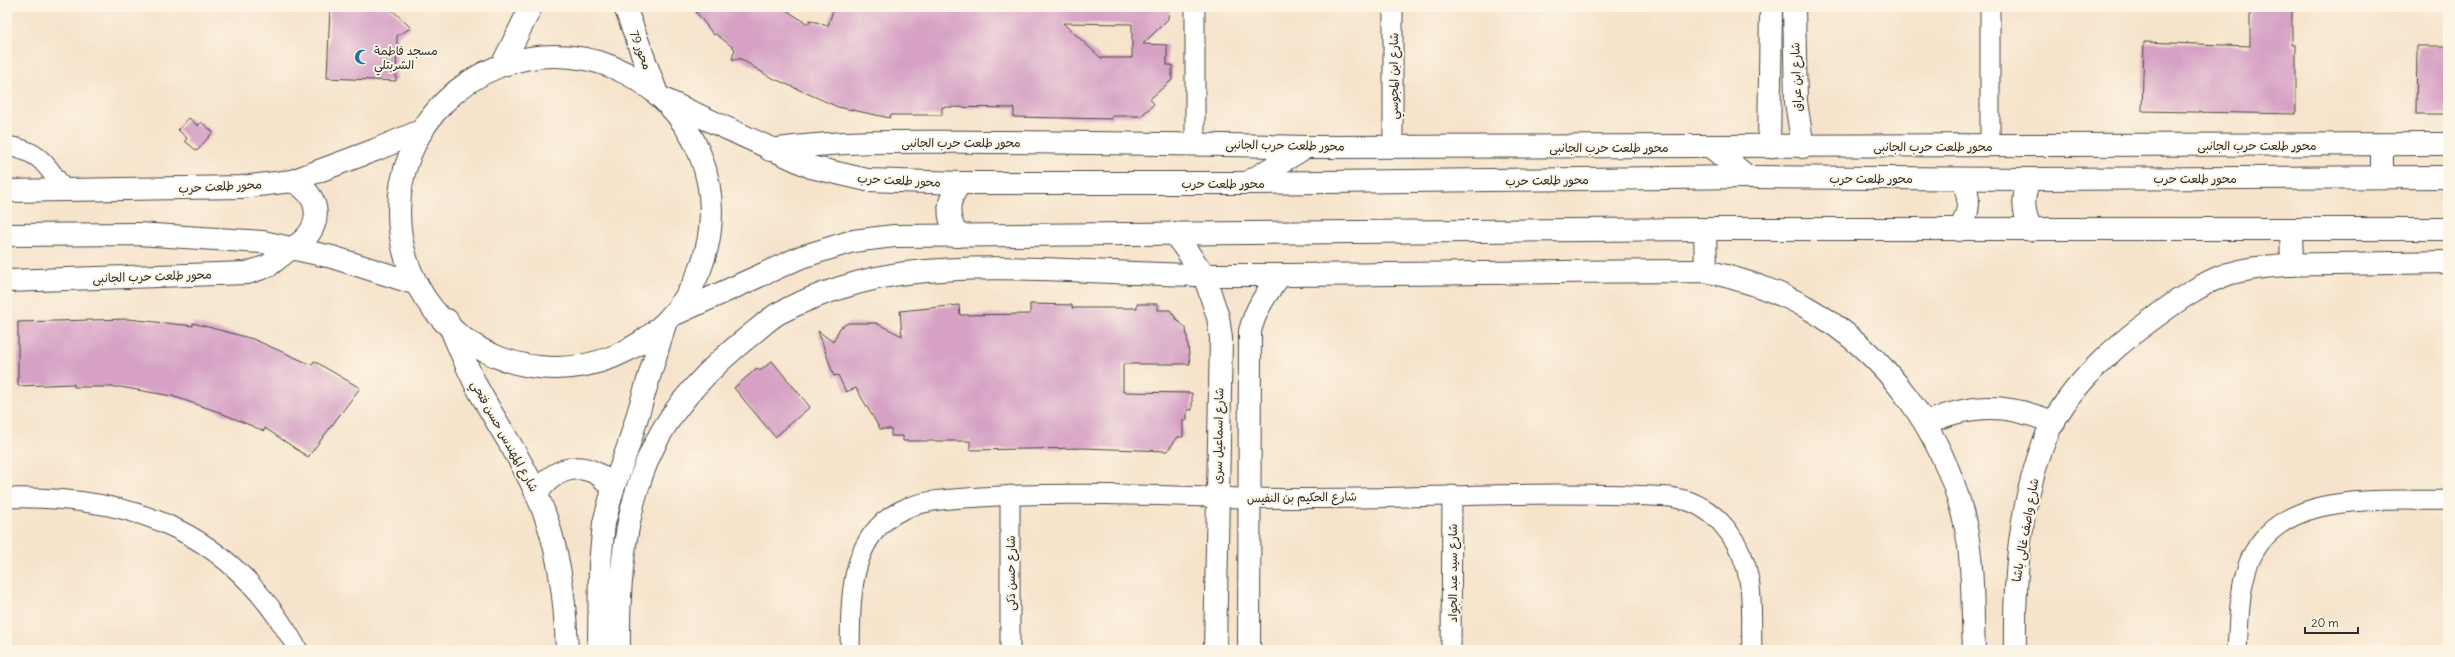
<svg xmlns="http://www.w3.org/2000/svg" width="2455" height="657" viewBox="0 0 2455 657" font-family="Delius,'Playpen Sans Arabic',sans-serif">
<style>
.building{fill:#d6a1c5;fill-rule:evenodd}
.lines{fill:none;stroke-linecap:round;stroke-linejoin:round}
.minor-casing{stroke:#494743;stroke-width:21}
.tertiary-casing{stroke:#494743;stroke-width:24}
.secondary-casing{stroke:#494743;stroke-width:24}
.primary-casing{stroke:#494743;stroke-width:24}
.minor{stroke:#fff;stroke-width:19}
.tertiary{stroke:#fff;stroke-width:22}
.secondary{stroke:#fff;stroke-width:22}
.primary{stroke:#fff;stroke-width:22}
.labels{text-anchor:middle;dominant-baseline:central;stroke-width:4;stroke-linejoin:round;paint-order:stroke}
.poi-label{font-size:12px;fill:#2b2b2b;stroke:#fcf5e5;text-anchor:start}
.street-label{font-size:12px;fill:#2b2b2b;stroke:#fcf5e5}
</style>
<rect width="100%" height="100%" fill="#fcf5e5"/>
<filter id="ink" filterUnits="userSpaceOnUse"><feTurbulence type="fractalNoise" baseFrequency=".025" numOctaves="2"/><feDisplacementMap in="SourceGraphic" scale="8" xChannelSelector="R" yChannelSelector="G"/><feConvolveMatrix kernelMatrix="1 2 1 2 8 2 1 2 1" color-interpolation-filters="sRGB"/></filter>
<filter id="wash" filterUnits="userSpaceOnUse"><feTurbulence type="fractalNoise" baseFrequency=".012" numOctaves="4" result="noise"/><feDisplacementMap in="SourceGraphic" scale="16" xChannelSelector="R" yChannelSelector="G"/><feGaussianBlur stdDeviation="0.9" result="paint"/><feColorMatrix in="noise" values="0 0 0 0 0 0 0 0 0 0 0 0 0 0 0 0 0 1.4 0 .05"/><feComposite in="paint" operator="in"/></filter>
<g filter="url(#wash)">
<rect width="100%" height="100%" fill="#f6e3cb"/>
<g id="blocks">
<!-- building -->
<g class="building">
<polygon points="330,7 389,7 411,28 397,36 396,81 327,78"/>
<path d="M 692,7 L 781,7 L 808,24 L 810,20 L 828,26 L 834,7 L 1169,7 L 1168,19 L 1143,44 L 1167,45 L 1167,65 L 1172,65 L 1172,80 L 1150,99 L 1154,104 L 1141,116 L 1112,116 L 1112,119 L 1014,117 L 1014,108 L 942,107 L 942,115 L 890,115 L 890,118 L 838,107 L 768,76 L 741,59 L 732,59 L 735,49 L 716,34 L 714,35 ZM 1063,23 L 1132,24 L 1132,58 L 1101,58 Z"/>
<polygon points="2250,7 2292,7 2292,45 2296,45 2296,114 2142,111 2144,42 2250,46"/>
<polygon points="2417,46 2448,46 2448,114 2416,114"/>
<polygon points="189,118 198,126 201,122 213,132 197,151 185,141 187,138 178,130"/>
<polygon points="1030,304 1072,305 1072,308 1137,308 1137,304 1158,304 1158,310 1170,310 1177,320 1186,328 1190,364 1123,364 1123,392 1192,393 1192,410 1187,410 1187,420 1183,420 1183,437 1178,437 1167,451 1083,448 970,450 970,441 903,441 903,436 891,436 891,429 880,429 856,388 846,392 838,375 834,376 818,331 833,342 840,328 848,323 876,323 902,336 900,311 959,305 960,315 1030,314"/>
<polygon points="128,319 193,326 193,323 253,339 312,365 314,361 360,388 308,457 265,428 264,431 216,411 172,396 120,387 74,387 74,384 18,386 18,322"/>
<polygon points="772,361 810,407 775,437 734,388 757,368 760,371"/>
</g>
</g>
</g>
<g filter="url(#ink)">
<use href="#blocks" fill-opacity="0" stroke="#494743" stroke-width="1"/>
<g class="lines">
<!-- minor casing -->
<g class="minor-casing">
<g id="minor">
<polyline points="1990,7 1990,146"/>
<polyline points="1195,143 1195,7"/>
<path d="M 7,146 C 40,151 46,164 64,190"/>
<polyline points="1393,146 1393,7"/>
<path d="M 7,498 C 137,495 233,533 298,650"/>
<path d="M 850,650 C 851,599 848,536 902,510 C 925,499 954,499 980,497 C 1069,491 1160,496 1250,498 C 1390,502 1531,488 1671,497 C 1677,499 1685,499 1691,502 C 1722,514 1744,548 1749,580 C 1753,602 1751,627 1752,650"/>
<polyline points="1010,650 1010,495"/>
<polyline points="1451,650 1452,495"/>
<path d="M 2237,650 C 2239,622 2239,586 2250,560 C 2281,488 2385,502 2448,500"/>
</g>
</g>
<!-- tertiary casing -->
<g class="tertiary-casing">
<g id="tertiary">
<polyline points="1794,7 1796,102 1803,147"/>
<polyline points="1769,147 1771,7"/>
<path d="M 770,150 C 849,139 927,142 1006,142 C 1106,143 1206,144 1306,147 L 2448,144"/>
<polyline points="1174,233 1204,275 1218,317 1221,338 1215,650"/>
<polyline points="7,281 247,273 268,266 290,249"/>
<path d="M 1926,423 C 1972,403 2007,403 2054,423"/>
<path d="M 619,650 C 618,581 624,504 656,442 C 678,399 715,363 753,333 C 761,327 770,318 779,313 C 815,294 865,278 906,273 C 1005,261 1106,275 1206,275 C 1372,276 1539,271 1706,271 C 1741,279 1776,290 1808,308 C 1888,354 1945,434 1965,524 C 1974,564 1972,609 1974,650"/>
<path d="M 1249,650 L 1250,331 C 1256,308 1266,293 1281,275"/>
<path d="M 2015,650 C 2014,579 2019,503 2046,437 C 2065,391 2112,348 2151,320 C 2174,303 2201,283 2228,274 C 2264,264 2301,264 2338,264 C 2374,263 2411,263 2448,262"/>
</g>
</g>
<!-- secondary casing -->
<g class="secondary-casing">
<g id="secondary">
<polyline points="625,7 657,94"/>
<polyline points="502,65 531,7"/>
<path d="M 447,320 C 457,342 466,366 477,387 C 496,423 520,456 536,493 C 559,542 565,597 567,650"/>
<path d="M 537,493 C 551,472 575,460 599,475 C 604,478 609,485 613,489"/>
<polyline points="599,650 600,563 604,523 613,489 628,447 665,324"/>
</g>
</g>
<!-- primary casing -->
<g class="primary-casing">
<g id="primary">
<circle cx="555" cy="212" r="156"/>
<polyline points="663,99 811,167 867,180 961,183 1246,183 1748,177 2029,179 2448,177"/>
<polyline points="1711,147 1748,177"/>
<polyline points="2382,177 2382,145"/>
<path d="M 2029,179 C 2022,199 2023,211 2031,230"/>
<polyline points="1247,183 1306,147"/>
<polyline points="7,191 241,187 292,181 375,150 423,130"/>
<polyline points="1705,229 1706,271"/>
<path d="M 1959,230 C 1970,213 1971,197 1962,179"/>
<polyline points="2291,230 2292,265"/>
<polyline points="7,235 138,234 263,242 332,257 417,284"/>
<path d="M 958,236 C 946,217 946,200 961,183"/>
<path d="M 290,249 C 323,233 325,197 292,181"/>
<polyline points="673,315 801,257 853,241 894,236 1705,229 2448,229"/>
</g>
</g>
<!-- minor -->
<use href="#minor" class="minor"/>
<!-- tertiary -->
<use href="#tertiary" class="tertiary"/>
<!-- secondary -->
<use href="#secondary" class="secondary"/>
<!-- primary -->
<use href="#primary" class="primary"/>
</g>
</g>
<!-- icons -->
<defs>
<g id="mosque-bare" transform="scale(1.2)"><path d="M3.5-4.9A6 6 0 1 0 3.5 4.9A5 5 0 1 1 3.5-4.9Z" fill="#1f6fb2" stroke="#fcf5e5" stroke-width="2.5" paint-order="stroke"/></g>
</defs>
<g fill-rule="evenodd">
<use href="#mosque-bare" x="362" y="57"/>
</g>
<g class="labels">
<!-- poi labels -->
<g class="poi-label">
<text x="374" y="50">مسجد فاطمة<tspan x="374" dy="14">الشربتلي</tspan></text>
</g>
<!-- street labels -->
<g class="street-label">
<text transform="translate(641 50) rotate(69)">محور 79</text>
<text transform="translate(1393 76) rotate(-90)">شارع ابن المجوسي</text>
<text transform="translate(1796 77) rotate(-92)">شارع ابن عراق</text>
<text x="961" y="142">محور طلعت حرب الجانبى</text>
<text transform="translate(1285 145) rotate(1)">محور طلعت حرب الجانبى</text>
<text x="2257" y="145">محور طلعت حرب الجانبى</text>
<text x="1933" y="146">محور طلعت حرب الجانبى</text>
<text x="1609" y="147">محور طلعت حرب الجانبى</text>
<text x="1871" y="178">محور طلعت حرب</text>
<text x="2195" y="178">محور طلعت حرب</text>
<text transform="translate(899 180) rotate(3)">محور طلعت حرب</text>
<text transform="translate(1547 180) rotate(-1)">محور طلعت حرب</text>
<text x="1223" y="183">محور طلعت حرب</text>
<text transform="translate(220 186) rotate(-3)">محور طلعت حرب</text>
<text transform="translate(152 276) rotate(-2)">محور طلعت حرب الجانبى</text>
<text transform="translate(505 436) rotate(61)">شارع المهندس حسن فتحي</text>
<text transform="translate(1218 436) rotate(-89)">شارع اسماعيل سرى</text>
<text transform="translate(1302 497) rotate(-1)">شارع الحكيم بن النفيس</text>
<text transform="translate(2025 530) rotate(-80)">شارع واصف غالى باشا</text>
<text transform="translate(1010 573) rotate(-90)">شارع حسن ذكى</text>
<text transform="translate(1452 573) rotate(-90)">شارع سيد عبد الجواد</text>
</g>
</g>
<!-- margin -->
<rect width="2455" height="657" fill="none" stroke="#fcf5e5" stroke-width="24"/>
<!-- scale -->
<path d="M2305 627v6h53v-6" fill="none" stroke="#2b2b2b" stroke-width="2"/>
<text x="2311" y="627" font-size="12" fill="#2b2b2b" stroke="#fcf5e5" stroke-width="3" paint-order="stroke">20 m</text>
</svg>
